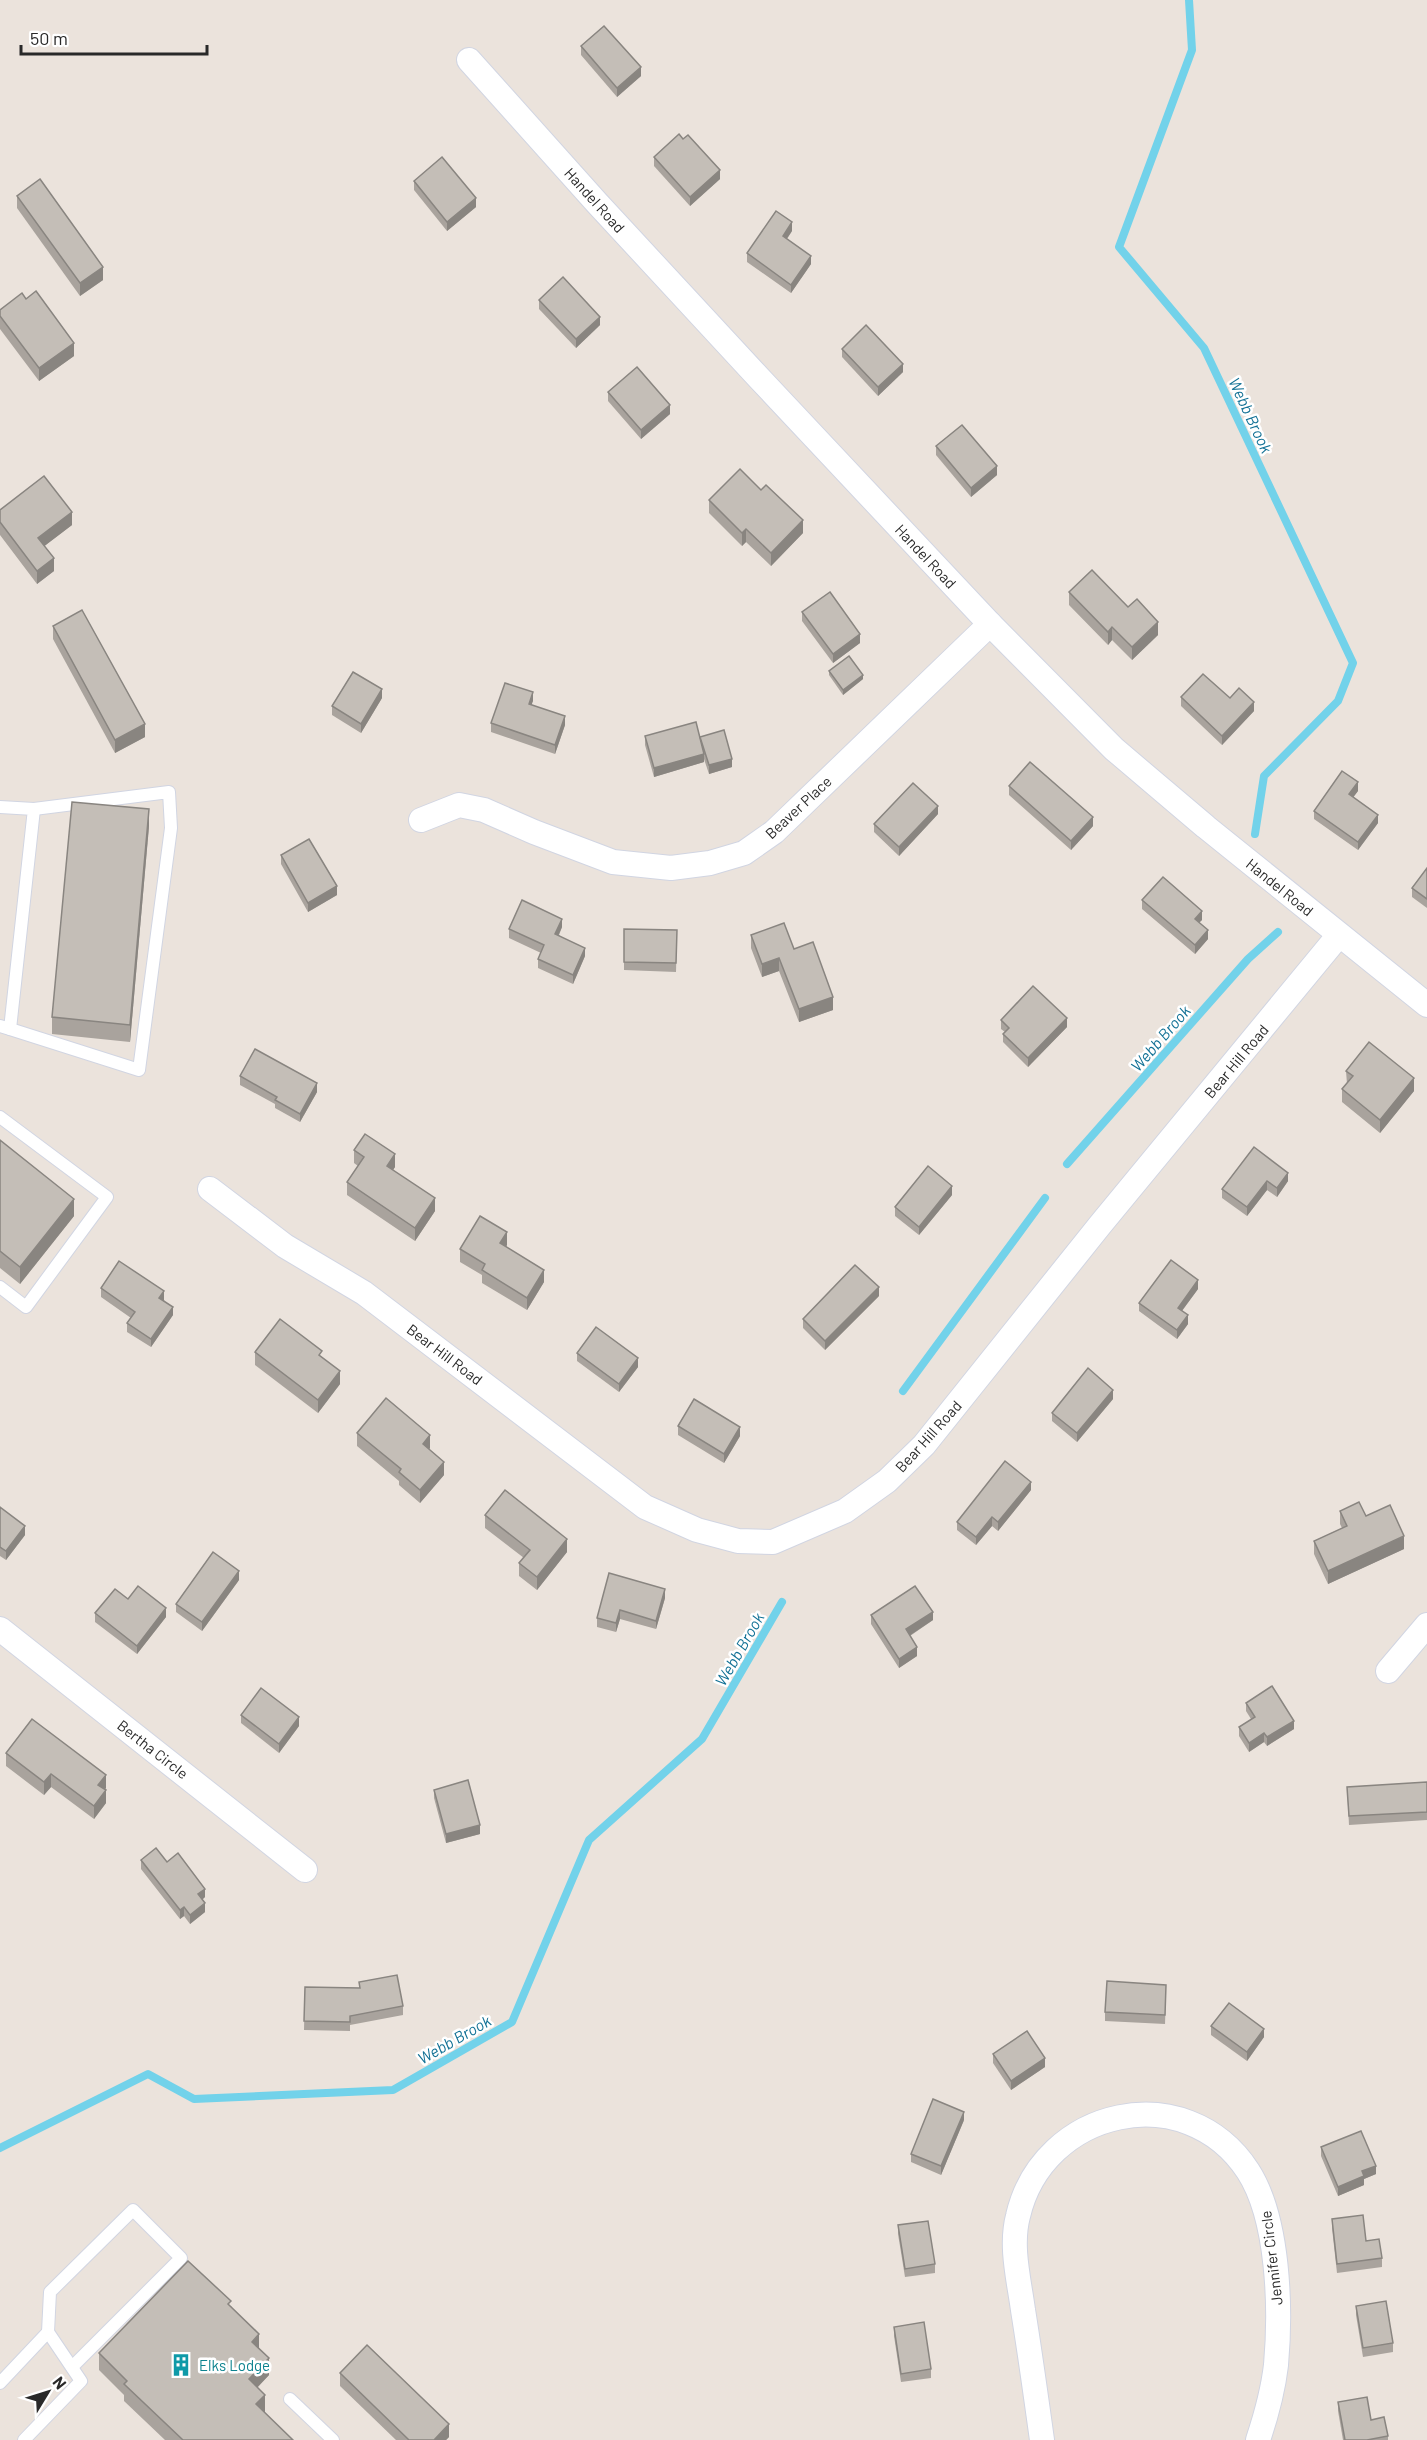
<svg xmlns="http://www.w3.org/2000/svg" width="1427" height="2440" viewBox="0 0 1427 2440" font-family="Barlow,sans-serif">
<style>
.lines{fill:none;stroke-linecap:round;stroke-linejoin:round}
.stream{stroke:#72d2ea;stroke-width:8}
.lane-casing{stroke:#d1d5e2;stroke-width:14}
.street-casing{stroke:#d1d5e2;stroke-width:26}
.lane{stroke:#fff;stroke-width:12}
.street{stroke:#fff;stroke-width:24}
.wall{fill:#a9a39d}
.shaded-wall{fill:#898580}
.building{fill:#c4beb7;stroke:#898580;stroke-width:1.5}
.labels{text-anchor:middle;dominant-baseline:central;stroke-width:5;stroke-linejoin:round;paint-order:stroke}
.street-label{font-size:15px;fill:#292929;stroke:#fff}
.culture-label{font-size:15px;fill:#0d838f;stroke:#fff;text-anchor:start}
.water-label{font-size:16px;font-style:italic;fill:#127195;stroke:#fff}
</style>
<rect width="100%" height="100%" fill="#ebe3dc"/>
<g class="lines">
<!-- stream -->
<g class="stream">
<polyline points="1189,0 1192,50 1119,247 1204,348 1353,663 1338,701 1264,776 1255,834"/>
<polyline points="1067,1164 1248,959 1278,932"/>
<polyline points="903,1391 1045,1198"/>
<polyline points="0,2148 148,2074 194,2099 393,2090 512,2022 589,1840 702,1739 782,1602"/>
</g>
<!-- lane casing -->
<g class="lane-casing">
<g id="lane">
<polyline points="0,807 34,809 10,1029 0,1026"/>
<polyline points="10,1029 139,1070 171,828 169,792 34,809"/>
<polyline points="0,1117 107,1197 26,1307 0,1287"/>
<polyline points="48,2332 50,2292 133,2210 181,2258 72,2367"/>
<polyline points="0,2383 48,2332 81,2381 24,2440"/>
<polyline points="290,2399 333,2440"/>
</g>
</g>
<!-- street casing -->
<g class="street-casing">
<g id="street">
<polyline points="469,60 597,203 759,378 990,624 1114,749 1206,827 1427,1005"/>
<polyline points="421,820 459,805 484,810 534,832 613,862 671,868 710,863 744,853 774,832 990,624"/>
<polyline points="210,1189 285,1246 364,1293 645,1507 697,1530 738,1541 773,1542 845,1511 887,1481 924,1445 1100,1225 1339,935"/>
<polyline points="0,1629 305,1870"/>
<polyline points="1388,1671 1427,1625"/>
<path d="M 1042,2440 C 1036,2397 1030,2353 1023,2310 C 1019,2280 1010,2246 1018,2216 C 1043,2108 1186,2076 1248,2171 C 1279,2219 1281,2309 1276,2365 C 1273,2391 1266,2416 1258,2440"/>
</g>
</g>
<!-- lane -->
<use href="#lane" class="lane"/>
<!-- street -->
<use href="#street" class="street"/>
</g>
<!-- wall -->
<g class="wall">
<polygon points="581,46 641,76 617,97 581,55"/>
<polygon points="654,157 720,179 690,206 654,166"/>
<polygon points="414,181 476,207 447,231 414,190"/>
<polygon points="17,196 103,280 80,296 17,208"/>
<polygon points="792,231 787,239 811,264 791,293 747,262 747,253"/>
<polygon points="26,299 74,356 39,381 0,329 0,310"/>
<polygon points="539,300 600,325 576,348 539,309"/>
<polygon points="842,349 903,372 878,396 842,357"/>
<polygon points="608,392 670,414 641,439 608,401"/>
<polygon points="936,446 997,475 971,497 936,455"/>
<polygon points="709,500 803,533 771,566 746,542 742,546 709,513"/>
<polygon points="0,510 72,525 44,546 54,571 37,584 0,535"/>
<polygon points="1069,592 1128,607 1158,635 1132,660 1112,640 1108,645 1069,605"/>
<polygon points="802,612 860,643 833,663 802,621"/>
<polygon points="53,626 145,737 115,753 53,639"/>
<polygon points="829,671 863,679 843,695 829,675"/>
<polygon points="1181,697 1230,698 1254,711 1222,745 1181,706"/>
<polygon points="382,698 361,733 332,715 332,706"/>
<polygon points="533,701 531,704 565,725 555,754 491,732 491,723"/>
<polygon points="645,736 700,739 732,767 709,774 704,759 704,762 654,777 645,745"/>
<polygon points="1009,786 1093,826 1071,850 1009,795"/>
<polygon points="1358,791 1353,797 1378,823 1358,850 1314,819 1314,811"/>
<polygon points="938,814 899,856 874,832 874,824"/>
<polygon points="149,826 130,1042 52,1034 52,1017"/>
<polygon points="281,855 337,895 308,912 281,864"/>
<polygon points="1427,868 1427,908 1412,897 1412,888"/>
<polygon points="1142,900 1202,920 1199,922 1208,939 1195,954 1142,909"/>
<polygon points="562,927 559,935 585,956 573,984 538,968 538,959 541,953 509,938 509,929"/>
<polygon points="624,929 677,930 676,972 624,970"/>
<polygon points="751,935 794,949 833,1010 799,1022 779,971 762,977 751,948"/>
<polygon points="1001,1020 1067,1027 1028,1067 1003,1042 1003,1034 1005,1032 1001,1029"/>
<polygon points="1346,1071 1414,1091 1380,1133 1342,1102 1342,1089 1347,1084"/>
<polygon points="240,1076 317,1092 300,1122 275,1108 275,1104 240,1085"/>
<polygon points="0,1140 74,1216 20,1284 0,1268"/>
<polygon points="1254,1147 1288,1181 1277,1197 1267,1190 1247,1216 1222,1198 1222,1189"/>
<polygon points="354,1150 395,1167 393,1170 435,1211 415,1241 347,1195 347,1182 358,1166 354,1163"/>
<polygon points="952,1195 919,1235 895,1216 895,1207"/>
<polygon points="507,1245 506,1246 544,1282 527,1310 482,1283 482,1275 460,1262 460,1249"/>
<polygon points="101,1288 164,1300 173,1315 151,1347 127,1332 127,1323 131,1318 101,1297"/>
<polygon points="1198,1289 1182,1311 1188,1324 1177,1339 1139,1311 1139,1303"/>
<polygon points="879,1296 825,1350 803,1328 803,1319"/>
<polygon points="255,1352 322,1357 340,1384 318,1413 255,1365"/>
<polygon points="577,1353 638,1367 619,1392 577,1361"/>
<polygon points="1113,1399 1077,1442 1052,1421 1052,1413"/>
<polygon points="678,1426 740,1436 724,1463 678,1435"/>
<polygon points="357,1433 430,1448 429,1449 444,1475 420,1503 399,1485 399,1481 357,1446"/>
<polygon points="1031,1490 998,1531 992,1526 976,1545 957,1530 957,1522"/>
<polygon points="0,1507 25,1535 6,1560 0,1556"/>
<polygon points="1340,1511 1366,1516 1404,1549 1328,1584 1314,1554 1314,1541 1342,1528 1340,1524"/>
<polygon points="485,1515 567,1552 537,1590 519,1576 519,1563 524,1558 485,1528"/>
<polygon points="609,1573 665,1598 656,1629 620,1619 616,1632 597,1627 597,1618"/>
<polygon points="239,1580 202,1631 176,1612 176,1604"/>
<polygon points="128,1599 166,1617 137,1654 95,1622 95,1613"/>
<polygon points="871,1615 933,1620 910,1636 917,1656 899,1668 871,1624"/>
<polygon points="1246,1703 1294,1729 1267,1746 1264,1742 1249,1752 1239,1736 1239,1727 1251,1719 1246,1711"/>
<polygon points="241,1715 299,1726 279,1753 241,1723"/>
<polygon points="6,1753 106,1788 104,1790 106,1803 94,1819 51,1787 44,1795 6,1766"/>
<polygon points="1427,1782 1427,1820 1349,1825 1347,1787"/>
<polygon points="434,1790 480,1834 446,1843 434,1798"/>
<polygon points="141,1860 167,1862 205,1897 202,1900 205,1912 190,1924 184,1916 180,1919 141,1869"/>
<polygon points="359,1982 403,2006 403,2015 350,2025 350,2031 304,2030 305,1987 359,1988"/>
<polygon points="1166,1994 1165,2024 1105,2021 1105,2012"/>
<polygon points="1211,2026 1264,2037 1247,2061 1211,2035"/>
<polygon points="993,2054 1045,2067 1011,2090 993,2063"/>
<polygon points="964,2120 941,2175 911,2162 911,2154"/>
<polygon points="1321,2147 1376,2174 1364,2179 1364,2185 1338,2196 1321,2156"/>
<polygon points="1332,2219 1366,2241 1382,2258 1382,2267 1337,2273 1332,2228"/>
<polygon points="898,2225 935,2264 935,2273 905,2277 898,2234"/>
<polygon points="231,2306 259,2349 269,2375 257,2388 264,2413 293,2440 165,2440 124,2401 124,2395 99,2370 99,2353"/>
<polygon points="1356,2306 1393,2343 1393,2352 1363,2357 1356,2315"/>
<polygon points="894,2327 931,2369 931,2378 901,2382 894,2336"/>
<polygon points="340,2373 449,2437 446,2440 396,2440 340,2386"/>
<polygon points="1338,2402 1371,2420 1388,2436 1388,2440 1343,2440 1338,2411"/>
</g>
<!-- shaded-wall -->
<g class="shaded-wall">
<polygon points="641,67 641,76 617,97 617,88"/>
<polygon points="720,170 720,179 690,206 690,197"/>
<polygon points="476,198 476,207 447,231 447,222"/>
<polygon points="792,222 792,231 783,244 783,236"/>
<polygon points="811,256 811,264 791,293 791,285"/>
<polygon points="103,267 103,280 80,296 80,283"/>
<polygon points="600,317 600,325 576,348 576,339"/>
<polygon points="74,343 74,356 39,381 39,368"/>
<polygon points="903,364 903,372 878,396 878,387"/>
<polygon points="670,405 670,414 641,439 641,430"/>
<polygon points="997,466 997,475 971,497 971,488"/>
<polygon points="72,512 72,525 38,551 38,538"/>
<polygon points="803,520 803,533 771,566 771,553"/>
<polygon points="746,529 746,542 742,546 742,533"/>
<polygon points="54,558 54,571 37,584 37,571"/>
<polygon points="1158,622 1158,635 1132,660 1132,647"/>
<polygon points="1112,627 1112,640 1108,645 1108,632"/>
<polygon points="860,634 860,643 833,663 833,654"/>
<polygon points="863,675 863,679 843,695 843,690"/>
<polygon points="382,689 382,698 361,733 361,724"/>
<polygon points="533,692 533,701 529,712 529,704"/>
<polygon points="1254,702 1254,711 1222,745 1222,736"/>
<polygon points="565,716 565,725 555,754 555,745"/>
<polygon points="145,724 145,737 115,753 115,740"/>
<polygon points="704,754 704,762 654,777 654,768"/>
<polygon points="732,759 732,767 709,774 709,765"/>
<polygon points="1358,782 1358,791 1349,803 1349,794"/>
<polygon points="938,806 938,814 899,856 899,847"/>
<polygon points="149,809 149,826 130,1042 130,1025"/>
<polygon points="1378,815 1378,823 1358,850 1358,842"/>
<polygon points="1093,817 1093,826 1071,850 1071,841"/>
<polygon points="337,886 337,895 308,912 308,903"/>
<polygon points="1202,911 1202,920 1195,927 1195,919"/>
<polygon points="562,919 562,927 555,943 555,934"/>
<polygon points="1208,930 1208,939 1195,954 1195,945"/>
<polygon points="585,948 585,956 573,984 573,975"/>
<polygon points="779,958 779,971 762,977 762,964"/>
<polygon points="833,997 833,1010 799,1022 799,1009"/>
<polygon points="1067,1018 1067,1027 1028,1067 1028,1058"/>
<polygon points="1414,1078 1414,1091 1380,1133 1380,1120"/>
<polygon points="317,1083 317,1092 300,1122 300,1114"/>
<polygon points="395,1154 395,1167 387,1179 387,1166"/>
<polygon points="1288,1173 1288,1181 1277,1197 1277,1188"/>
<polygon points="1267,1181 1267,1190 1247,1216 1247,1207"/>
<polygon points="952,1186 952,1195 919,1235 919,1227"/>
<polygon points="435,1198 435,1211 415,1241 415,1228"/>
<polygon points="74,1199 74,1216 20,1284 20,1267"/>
<polygon points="507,1232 507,1245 500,1256 500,1243"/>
<polygon points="544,1270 544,1282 527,1310 527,1298"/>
<polygon points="1198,1280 1198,1289 1178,1316 1178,1308"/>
<polygon points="879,1287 879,1296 825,1350 825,1341"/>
<polygon points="164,1291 164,1300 159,1306 159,1298"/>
<polygon points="173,1307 173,1315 151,1347 151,1339"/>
<polygon points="1188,1315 1188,1324 1177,1339 1177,1330"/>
<polygon points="638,1358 638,1367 619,1392 619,1384"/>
<polygon points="340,1371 340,1384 318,1413 318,1400"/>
<polygon points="1113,1390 1113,1399 1077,1442 1077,1433"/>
<polygon points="740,1427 740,1436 724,1463 724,1454"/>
<polygon points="430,1435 430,1448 423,1457 423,1444"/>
<polygon points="444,1462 444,1475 420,1503 420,1490"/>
<polygon points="1031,1482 1031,1490 998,1531 998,1522"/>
<polygon points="992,1517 992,1526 976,1545 976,1537"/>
<polygon points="25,1526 25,1535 6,1560 6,1551"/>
<polygon points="1404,1536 1404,1549 1328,1584 1328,1571"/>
<polygon points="567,1539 567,1552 537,1590 537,1577"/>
<polygon points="239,1571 239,1580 202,1631 202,1622"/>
<polygon points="665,1589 665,1598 656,1629 656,1621"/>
<polygon points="166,1608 166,1617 137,1654 137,1646"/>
<polygon points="620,1610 620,1619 616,1632 616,1623"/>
<polygon points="933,1612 933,1620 906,1638 906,1629"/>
<polygon points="917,1647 917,1656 899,1668 899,1659"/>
<polygon points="299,1717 299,1726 279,1753 279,1744"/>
<polygon points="1294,1721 1294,1729 1267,1746 1267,1737"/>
<polygon points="1264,1733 1264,1742 1249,1752 1249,1743"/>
<polygon points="51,1774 51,1787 44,1795 44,1782"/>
<polygon points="106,1775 106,1788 98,1798 98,1785"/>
<polygon points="106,1790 106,1803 94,1819 94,1806"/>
<polygon points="480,1825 480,1834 446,1843 446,1834"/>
<polygon points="205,1889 205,1897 198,1903 198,1894"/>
<polygon points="205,1903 205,1912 190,1924 190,1915"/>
<polygon points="184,1907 184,1916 180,1919 180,1910"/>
<polygon points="1264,2029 1264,2037 1247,2061 1247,2052"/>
<polygon points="1045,2058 1045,2067 1011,2090 1011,2081"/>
<polygon points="964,2112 964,2120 941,2175 941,2166"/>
<polygon points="1376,2166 1376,2174 1364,2179 1364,2185 1338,2196 1338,2187 1362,2171"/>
<polygon points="259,2334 259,2351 252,2342"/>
<polygon points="269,2358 269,2375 249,2396 249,2379"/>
<polygon points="265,2395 265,2412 256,2421 256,2404"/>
<polygon points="449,2424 449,2437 446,2440 434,2440"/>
</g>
<!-- building -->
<g class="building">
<polygon points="604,26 641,67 617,88 581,46"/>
<polygon points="679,134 683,139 688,135 720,170 690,197 654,157"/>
<polygon points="442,157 476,198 447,222 414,181"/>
<polygon points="40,179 103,267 80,283 17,196"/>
<polygon points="776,211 792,222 783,236 811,256 791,285 747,253"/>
<polygon points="563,277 600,317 576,339 539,300"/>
<polygon points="36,291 74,343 39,368 0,316 0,310 22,293 26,299"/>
<polygon points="866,325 903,364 878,387 842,349"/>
<polygon points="637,367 670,405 641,430 608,392"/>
<polygon points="962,425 997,466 971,488 936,446"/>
<polygon points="740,469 761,490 766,485 803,520 771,553 746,529 742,533 709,500"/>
<polygon points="44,476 72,512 38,538 54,558 37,571 0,522 0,510"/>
<polygon points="1092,570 1128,607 1137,599 1158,622 1132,647 1112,627 1108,632 1069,592"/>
<polygon points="830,592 860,634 833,654 802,612"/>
<polygon points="82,610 145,724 115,740 53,626"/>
<polygon points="849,656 863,675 843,690 829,671"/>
<polygon points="353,672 382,689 361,724 332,706"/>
<polygon points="1203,674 1230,698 1239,688 1254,702 1222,736 1181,697"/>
<polygon points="505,683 533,692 529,704 565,716 555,745 491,723"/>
<polygon points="696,722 704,754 654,768 645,736"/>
<polygon points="724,730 732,759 709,765 700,737"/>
<polygon points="1030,762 1093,817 1071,841 1009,786"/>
<polygon points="1342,771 1358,782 1349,794 1378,815 1358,842 1314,811"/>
<polygon points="913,783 938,806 899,847 874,824"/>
<polygon points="72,802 149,809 130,1025 52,1017"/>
<polygon points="309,839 337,886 308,903 281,855"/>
<polygon points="1427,868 1427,899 1412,888"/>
<polygon points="1163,877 1202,911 1195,919 1208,930 1195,945 1142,900"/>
<polygon points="522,900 562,919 555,934 585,948 573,975 538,959 544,945 509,929"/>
<polygon points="784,923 794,949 813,942 833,997 799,1009 779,958 762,964 751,935"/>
<polygon points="624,929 677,930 676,963 624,962"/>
<polygon points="1033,986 1067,1018 1028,1058 1003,1034 1009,1028 1001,1020"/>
<polygon points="1369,1042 1414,1078 1380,1120 1342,1089 1353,1076 1346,1071"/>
<polygon points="255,1049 317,1083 300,1114 275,1100 277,1097 240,1076"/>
<polygon points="365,1134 395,1154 387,1166 435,1198 415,1228 347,1182 364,1157 354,1150"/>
<polygon points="0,1140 74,1199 20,1267 0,1251"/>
<polygon points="1254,1147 1288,1173 1277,1188 1267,1181 1247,1207 1222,1189"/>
<polygon points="928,1166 952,1186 919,1227 895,1207"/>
<polygon points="480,1216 507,1232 500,1243 544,1270 527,1298 482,1270 485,1264 460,1249"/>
<polygon points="1171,1260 1198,1280 1178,1308 1188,1315 1177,1330 1139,1303"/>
<polygon points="119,1261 164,1291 159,1298 173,1307 151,1339 127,1323 135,1312 101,1288"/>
<polygon points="855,1265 879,1287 825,1341 803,1319"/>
<polygon points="280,1319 322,1351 319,1355 340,1371 318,1400 255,1352"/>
<polygon points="596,1327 638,1358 619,1384 577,1353"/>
<polygon points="1088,1368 1113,1390 1077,1433 1052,1413"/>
<polygon points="386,1398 430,1435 423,1444 444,1462 420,1490 399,1472 401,1469 357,1433"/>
<polygon points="694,1399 740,1427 724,1454 678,1426"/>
<polygon points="1005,1461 1031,1482 998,1522 992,1517 976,1537 957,1522"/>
<polygon points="505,1490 567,1539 537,1577 519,1563 530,1550 485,1515"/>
<polygon points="1359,1502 1366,1516 1390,1505 1404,1536 1328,1571 1314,1541 1347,1526 1340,1511"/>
<polygon points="0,1507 25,1526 6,1551 0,1547"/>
<polygon points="213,1552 239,1571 202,1622 176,1604"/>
<polygon points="609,1573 665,1589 656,1621 620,1610 616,1623 597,1618"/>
<polygon points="138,1586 166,1608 137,1646 95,1613 115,1589 128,1599"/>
<polygon points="915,1586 933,1612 906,1629 917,1647 899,1659 871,1615"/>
<polygon points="1272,1686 1294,1721 1267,1737 1264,1733 1249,1743 1239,1727 1255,1717 1246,1703"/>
<polygon points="261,1688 299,1717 279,1744 241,1715"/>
<polygon points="32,1719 106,1775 98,1785 106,1790 94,1806 51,1774 44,1782 6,1753"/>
<polygon points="468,1780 480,1825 446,1834 434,1790"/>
<polygon points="1427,1782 1427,1812 1349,1816 1347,1787"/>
<polygon points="156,1848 167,1862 178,1853 205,1889 198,1894 205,1903 190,1915 184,1907 180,1910 141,1860"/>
<polygon points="397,1975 403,2006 350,2016 350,2022 304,2021 305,1987 360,1988 359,1982"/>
<polygon points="1107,1981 1166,1985 1165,2015 1105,2012"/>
<polygon points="1229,2003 1264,2029 1247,2052 1211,2026"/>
<polygon points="1027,2031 1045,2058 1011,2081 993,2054"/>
<polygon points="933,2099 964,2112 941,2166 911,2154"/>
<polygon points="1361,2131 1376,2166 1362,2171 1364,2176 1338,2187 1321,2147"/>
<polygon points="1363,2215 1366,2241 1379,2239 1382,2258 1337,2264 1332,2219"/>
<polygon points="928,2221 935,2264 905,2269 898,2225"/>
<polygon points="188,2261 231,2301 228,2304 259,2334 252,2342 269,2358 249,2379 265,2395 256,2404 293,2440 183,2440 124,2384 127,2381 99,2353"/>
<polygon points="1386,2301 1393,2343 1363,2348 1356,2306"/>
<polygon points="924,2322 931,2369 901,2374 894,2327"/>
<polygon points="367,2345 449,2424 434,2440 409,2440 340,2373"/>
<polygon points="1367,2397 1371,2420 1384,2417 1388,2436 1367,2440 1345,2440 1338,2402"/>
</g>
<!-- icons -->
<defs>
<g id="building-bare" transform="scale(1.8)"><path d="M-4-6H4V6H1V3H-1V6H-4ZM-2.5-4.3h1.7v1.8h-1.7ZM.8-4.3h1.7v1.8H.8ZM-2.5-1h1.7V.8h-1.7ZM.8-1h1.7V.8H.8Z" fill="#0f9aa8" stroke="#fff" stroke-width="2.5" paint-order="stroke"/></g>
</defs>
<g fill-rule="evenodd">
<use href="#building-bare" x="181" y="2365"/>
</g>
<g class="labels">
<!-- street labels -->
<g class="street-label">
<text transform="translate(595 200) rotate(48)">Handel Road</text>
<text transform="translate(926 556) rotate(47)">Handel Road</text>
<text transform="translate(798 807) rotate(-43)">Beaver Place</text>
<text transform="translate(1280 887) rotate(39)">Handel Road</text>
<text transform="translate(1236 1061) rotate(-50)">Bear Hill Road</text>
<text transform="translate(445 1354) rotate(37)">Bear Hill Road</text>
<text transform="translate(928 1436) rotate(-48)">Bear Hill Road</text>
<text transform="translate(153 1749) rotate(38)">Bertha Circle</text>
<text transform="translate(1271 2258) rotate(-97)">Jennifer Circle</text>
</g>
<!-- culture labels -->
<g class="culture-label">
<text x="199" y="2365">Elks Lodge</text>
</g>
<!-- water labels -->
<g class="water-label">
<text transform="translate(1251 415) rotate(65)">Webb Brook</text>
<text transform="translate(1160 1038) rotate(-49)">Webb Brook</text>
<text transform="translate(739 1649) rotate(-60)">Webb Brook</text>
<text transform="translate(454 2039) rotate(-30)">Webb Brook</text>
</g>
</g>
<!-- north arrow -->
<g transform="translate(48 2392) rotate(52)" stroke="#ffffff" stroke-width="4.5" paint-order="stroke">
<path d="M0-4.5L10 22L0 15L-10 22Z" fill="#292929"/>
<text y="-9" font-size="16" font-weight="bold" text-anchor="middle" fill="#292929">N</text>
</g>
<!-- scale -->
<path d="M21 45v9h186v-9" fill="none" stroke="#292929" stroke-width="3"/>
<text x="30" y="45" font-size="18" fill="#292929" stroke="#ffffff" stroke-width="4.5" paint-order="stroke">50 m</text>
</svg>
